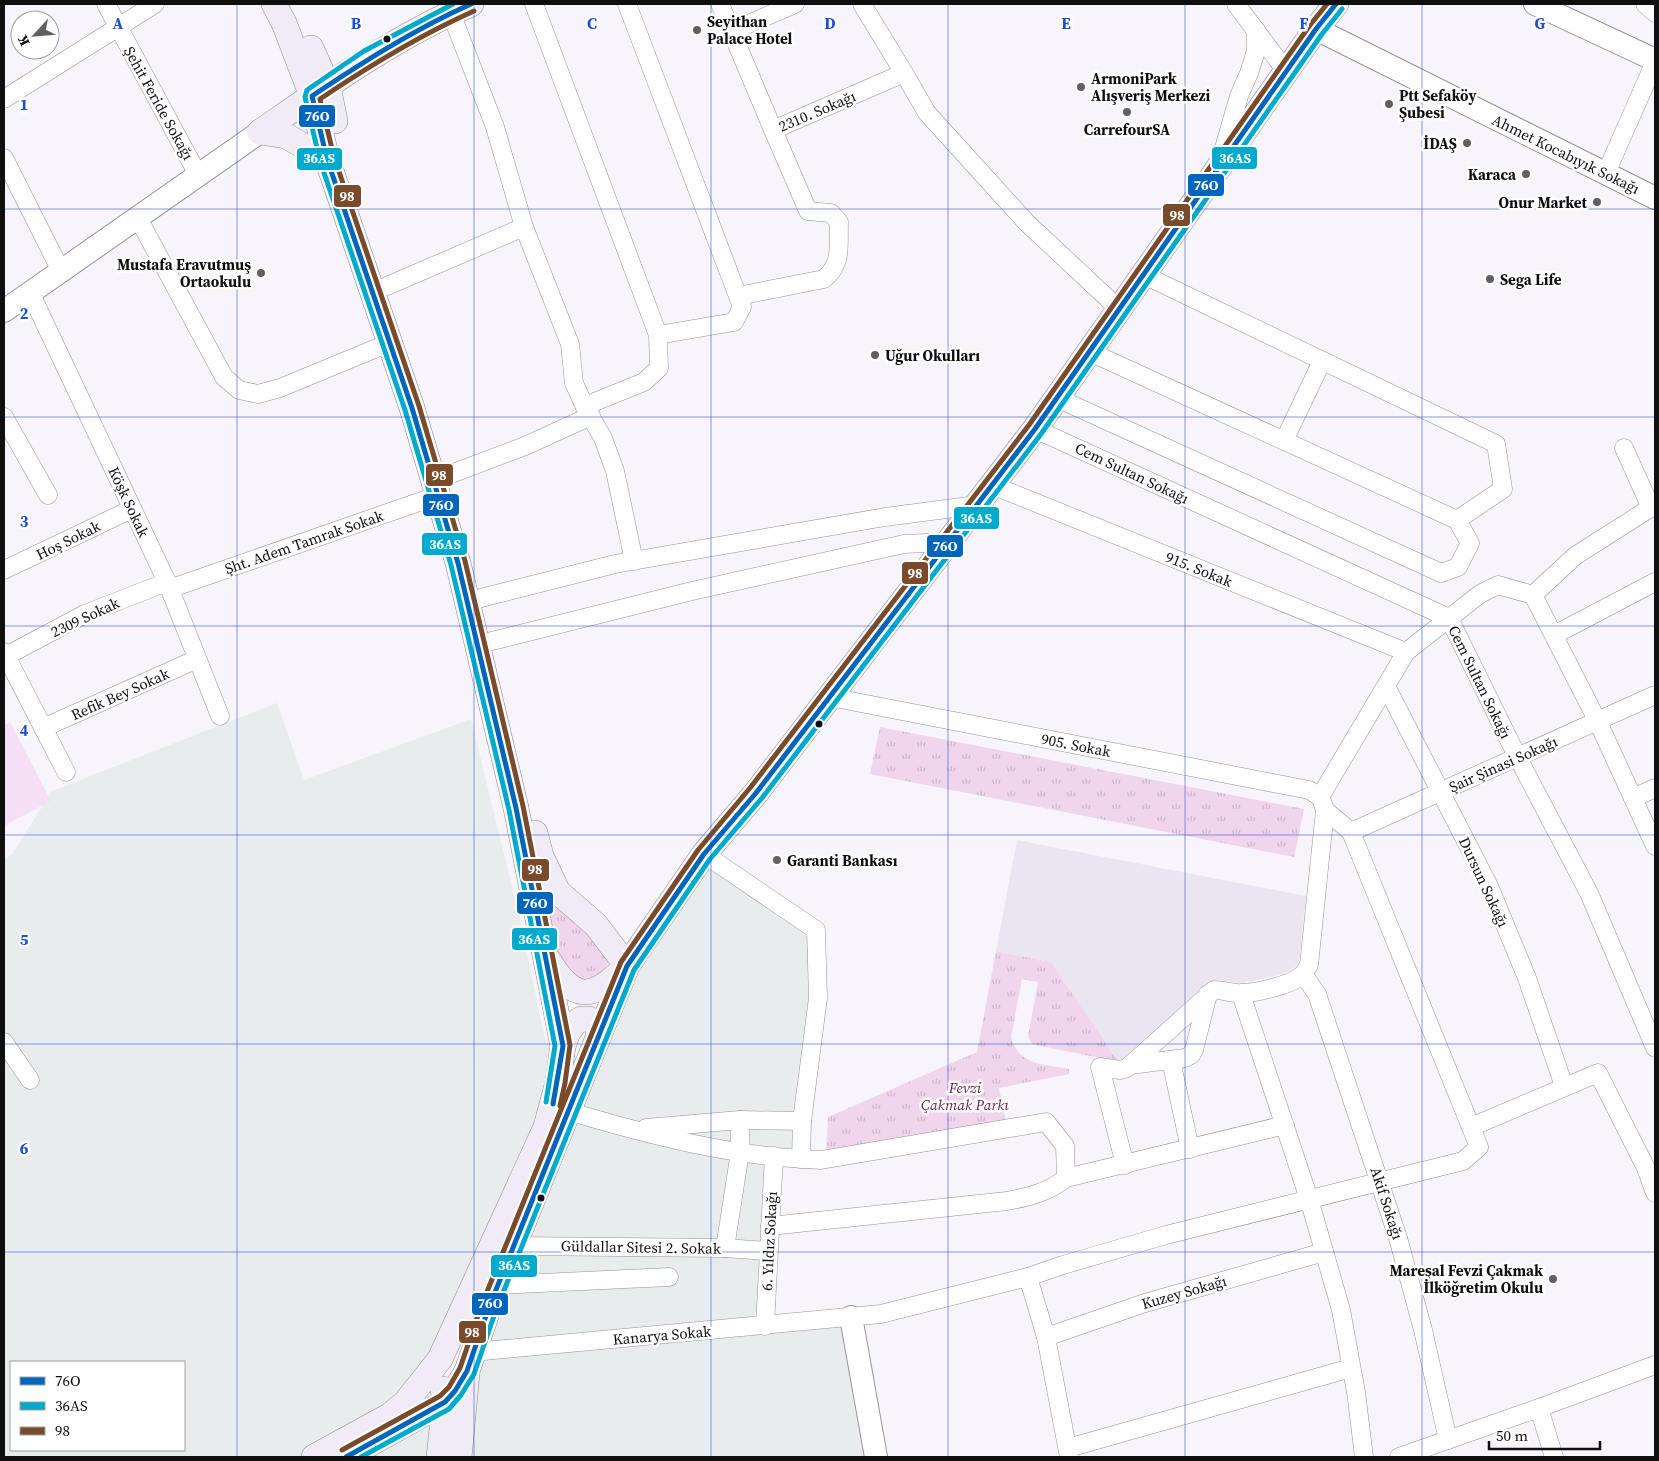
<svg xmlns="http://www.w3.org/2000/svg" width="1659" height="1461" viewBox="0 0 1659 1461" font-family="'Source Serif 4',serif">
<style>
.industrial{fill:#e9eced;fill-rule:evenodd}
.grass{fill:url(#grass-tufts)}
.pitch{fill:#f4dff4}
.plaza{fill:#ebe5f0}
.lines{fill:none;stroke-linecap:round;stroke-linejoin:round}
.minor-casing{stroke:#949296;stroke-width:19}
.tertiary-casing{stroke:#949296;stroke-width:24}
.secondary-casing{stroke:#8b898c;stroke-width:26}
.minor{stroke:#fefdff;stroke-width:18}
.tertiary{stroke:#fefdff;stroke-width:22}
.secondary{stroke:#f1ebf5;stroke-width:25}
.bus-1-casing{stroke:#fff;stroke-width:9}
.bus-2-casing{stroke:#fff;stroke-width:9}
.bus-3-casing{stroke:#fff;stroke-width:9}
.bus-1{stroke:#0065bd;stroke-width:5}
.bus-2{stroke:#00a9ce;stroke-width:5}
.bus-3{stroke:#7a4b2a;stroke-width:5}
.grid{fill:none;stroke:#1d4ed8;stroke-width:1;stroke-opacity:0.55}
.poi-dot{fill:#615f62;stroke:#fff;stroke-width:2}
.bus-dot{fill:#0f0f0f;stroke:#fff;stroke-width:2}
.labels{text-anchor:middle;dominant-baseline:central;stroke-width:5;stroke-linejoin:round;paint-order:stroke}
.poi-label{font-size:15px;font-weight:bold;fill:#0f0f0f;stroke:#fff;text-anchor:start}
.street-label{font-size:15px;fill:#0f0f0f;stroke:#fff}
.park-label{font-size:15px;font-style:italic;fill:#671f42;stroke:#fff}
.grid-label{font-size:16px;text-anchor:middle;font-weight:bold;fill:#1d4ed8;stroke:#fff;stroke-width:5;stroke-linejoin:round;paint-order:stroke}
.line-badge{stroke:#fff;stroke-width:2}
.badge-label{font-size:14px;text-anchor:middle;font-weight:bold;fill:#fff}
</style>
<defs>
<pattern id="grass-tufts" width="24" height="20" patternUnits="userSpaceOnUse" patternTransform="scale(1.25)"><rect width="24" height="20" fill="#f0d5ed"/><path d="M3 7l-1-3M5 7V3M7 7l1-3M15 17l-1-3M17 17v-4M19 17l1-3" fill="none" stroke="#cdb6ca"/></pattern>
</defs>
<rect width="100%" height="100%" fill="#f8f4fc"/>
<!-- industrial -->
<g class="industrial">
<path d="M 277,703 L 304,780 L 471,719 L 519,915 L 545,1039 L 563,1046 L 558,1082 L 405,1403 L 314,1457 L 4,1457 L 4,859 L 12,854 L 52,791 ZM 11,1362 L 184,1362 L 184,1450 L 11,1450 Z"/>
<polygon points="709,860 816,930 801,1159 775,1156 765,1326 851,1317 876,1457 468,1457 475,1379 494,1309 624,990"/>
<polygon points="434,1417 439,1457 346,1457"/>
</g>
<!-- grass -->
<g class="grass">
<polygon points="880,727 1304,809 1294,857 870,774"/>
<polygon points="542,884 580,921 609,958 605,970 590,981 578,979 559,958 552,934"/>
<path d="M 996,951 L 1051,962 L 1119,1062 L 1032,1044 L 1028,1036 L 1038,982 L 1022,979 L 1011,1037 C 1018,1066 1045,1064 1069,1069 L 1069,1074 L 999,1088 L 1007,1125 L 826,1155 L 828,1117 L 977,1052 Z"/>
</g>
<!-- pitch -->
<polygon class="pitch" points="10,722 51,801 4,826 4,725"/>
<!-- plaza -->
<polygon class="plaza" points="1017,840 1306,896 1299,961 1295,967 1289,971 1272,977 1241,983 1217,980 1207,983 1119,1062 1051,962 996,951"/>
<g class="lines">
<!-- minor casing -->
<g class="minor-casing">
<g id="minor">
<polyline points="106,4 198,175"/>
<polyline points="534,4 658,335 659,368 644,382 597,401 585,407"/>
<polyline points="627,4 742,307 734,322 658,335"/>
<polyline points="720,4 773,130 904,73"/>
<polyline points="862,4 904,73 927,113 1027,223 1119,309"/>
<polyline points="1236,4 1286,71"/>
<polyline points="1645,4 1655,13"/>
<polyline points="451,13 495,127 524,227 570,344 574,383 585,407 603,438 615,471 634,561"/>
<polyline points="732,31 795,4"/>
<polyline points="4,99 155,4"/>
<polyline points="1222,155 1239,96 1249,73 1256,51 1256,30"/>
<polyline points="4,158 61,271"/>
<polyline points="1606,173 1655,62"/>
<polyline points="138,218 224,377 239,390 258,394 280,388 389,343"/>
<polyline points="1144,275 1496,444 1503,489 1457,520"/>
<polyline points="387,286 524,227"/>
<polyline points="30,292 167,582 220,716"/>
<path d="M 738,296 L 824,279 C 843,263 838,245 839,222 L 831,213 L 808,211 L 773,130"/>
<polyline points="1057,398 1441,573 1458,567 1470,543 1457,520 1090,352"/>
<polyline points="4,417 48,495"/>
<polyline points="1035,429 1449,618 1518,758 1589,893 1655,1048"/>
<polyline points="1284,441 1322,361"/>
<polyline points="1624,448 1651,508"/>
<polyline points="435,480 525,446 591,416"/>
<polyline points="992,485 1406,652"/>
<polyline points="4,570 132,509"/>
<polyline points="169,589 439,495"/>
<polyline points="1533,595 1575,556 1655,505"/>
<polyline points="481,598 615,564 885,517 977,505"/>
<polyline points="1554,635 1655,582"/>
<polyline points="492,641 692,591 904,544 947,542"/>
<polyline points="4,652 66,772"/>
<polyline points="4,657 85,614 167,582"/>
<polyline points="1386,686 1489,886 1527,978 1564,1086"/>
<polyline points="830,697 1309,790 1320,797"/>
<polyline points="43,728 197,659"/>
<polyline points="1320,797 1406,652 1480,594 1498,585 1533,595 1598,722 1655,846"/>
<polyline points="1633,798 1655,788"/>
<polyline points="1351,832 1655,695"/>
<polyline points="1303,974 1317,994 1398,1238 1423,1330 1448,1440"/>
<polyline points="1241,994 1309,1199 1341,1310 1356,1392 1364,1457"/>
<polyline points="4,1042 30,1080"/>
<polyline points="1171,1060 1190,1149"/>
<polyline points="1130,1065 1185,1058 1191,1055 1194,1050 1208,994"/>
<path d="M 568,1111 C 651,1136 734,1157 821,1160 L 1046,1122 L 1065,1146 L 1066,1178 C 1049,1192 1029,1197 1007,1201 L 770,1226"/>
<polyline points="1471,1127 1598,1073 1646,1168 1655,1193"/>
<polyline points="646,1128 740,1120 802,1121 818,998 816,930 704,854"/>
<polyline points="801,1159 802,1121"/>
<path d="M 1125,1165 L 1100,1067 L 1120,1070 L 1127,1068 L 1214,990 C 1224,990 1233,994 1242,993 C 1257,993 1291,985 1302,975 C 1305,972 1307,968 1309,965 L 1325,810 L 1322,801"/>
<polyline points="1066,1178 1285,1125"/>
<polyline points="514,1246 725,1248 768,1251"/>
<polyline points="725,1248 740,1152 740,1120"/>
<polyline points="1028,1277 1063,1265 1166,1235 1463,1161 1479,1147 1351,832 1325,810"/>
<polyline points="498,1285 669,1277"/>
<polyline points="765,1326 774,1156"/>
<polyline points="1046,1337 1145,1303 1324,1252"/>
<polyline points="473,1352 881,1314 1028,1277 1046,1337 1069,1457"/>
<polyline points="1539,1408 1554,1457"/>
<polyline points="1068,1448 1351,1368"/>
<polyline points="1399,1457 1539,1408 1655,1365"/>
</g>
</g>
<!-- tertiary casing -->
<g class="tertiary-casing">
<g id="tertiary">
<polyline points="1535,4 1655,60"/>
<polyline points="1316,29 1655,198"/>
<polyline points="4,311 260,132"/>
<polyline points="851,1317 876,1457"/>
</g>
</g>
<!-- secondary casing -->
<g class="secondary-casing">
<g id="secondary">
<polyline points="274,4 284,23 312,96 327,159 412,408 458,563 516,808 563,1046"/>
<polyline points="311,48 328,86 335,121"/>
<path d="M 260,132 C 328,85 395,37 471,4"/>
<polyline points="260,132 286,136 327,159"/>
<polyline points="535,833 541,856 558,892 596,925 627,966"/>
<path d="M 549,961 C 573,1001 592,1001 624,968"/>
<polyline points="314,1457 389,1416 405,1403 440,1359 546,1127 558,1082 563,1046 568,1032 575,1023 581,1019 589,1019 595,1023 600,1032"/>
<polyline points="346,1457 445,1402 455,1391 467,1371 489,1307 627,966 704,854 756,793 1035,429 1316,29 1336,4"/>
<polyline points="439,1457 445,1402 443,1389"/>
<polyline points="459,1457 467,1373"/>
</g>
</g>
<!-- minor -->
<use href="#minor" class="minor"/>
<!-- tertiary -->
<use href="#tertiary" class="tertiary"/>
<!-- secondary -->
<use href="#secondary" class="secondary"/>
<!-- bus-1 casing -->
<g class="bus-1-casing">
<g id="bus-1">
<path d="M 471,4 C 415,29 363,62 312,96 L 327,159 L 412,408 L 458,563 L 516,808 L 563,1046 L 553,1104"/>
<polyline points="346,1457 445,1402 455,1391 467,1371 489,1307 627,966 704,854 756,793 1035,429 1316,29 1336,4"/>
</g>
</g>
<!-- bus-2 casing -->
<g class="bus-2-casing">
<g id="bus-2">
<polyline points="453,4 364,51 307,90 305,97 320,161 405,410 451,565 509,810 555,1046 546,1102"/>
<polyline points="361,1457 449,1409 461,1395 474,1374 496,1310 634,970 710,859 762,798 1041,434 1322,34 1342,9"/>
</g>
</g>
<!-- bus-3 casing -->
<g class="bus-3-casing">
<g id="bus-3">
<path d="M 474,11 C 420,35 369,66 320,99 L 334,157 L 419,406 L 465,561 L 523,806 L 570,1045 L 565,1083 L 560,1106"/>
<polyline points="342,1450 440,1396 449,1387 460,1368 482,1304 621,962 698,850 750,788 1029,425 1310,25 1327,4"/>
</g>
</g>
<!-- bus-1 -->
<use href="#bus-1" class="bus-1"/>
<!-- bus-2 -->
<use href="#bus-2" class="bus-2"/>
<!-- bus-3 -->
<use href="#bus-3" class="bus-3"/>
</g>
<!-- grid -->
<path class="grid" d="M 237,4 L 237,1457M 474,4 L 474,1457M 711,4 L 711,1457M 948,4 L 948,1457M 1185,4 L 1185,1457M 1422,4 L 1422,1457M 4,209 L 1655,209M 4,417 L 1655,417M 4,626 L 1655,626M 4,835 L 1655,835M 4,1044 L 1655,1044M 4,1252 L 1655,1252"/>
<!-- markers -->
<g class="poi-dot">
<circle cx="697" cy="30" r="5"/>
<circle cx="1081" cy="87" r="5"/>
<circle cx="1389" cy="104" r="5"/>
<circle cx="1127" cy="112" r="5"/>
<circle cx="1467" cy="143" r="5"/>
<circle cx="1526" cy="174" r="5"/>
<circle cx="1597" cy="202" r="5"/>
<circle cx="261" cy="273" r="5"/>
<circle cx="1490" cy="279" r="5"/>
<circle cx="875" cy="355" r="5"/>
<circle cx="777" cy="860" r="5"/>
<circle cx="1553" cy="1279" r="5"/>
</g>
<g class="bus-dot">
<circle cx="387" cy="39" r="4.5"/>
<circle cx="819" cy="724" r="4.5"/>
<circle cx="541" cy="1198" r="4.5"/>
</g>
<g class="labels">
<!-- poi labels -->
<g class="poi-label">
<text x="707" y="21">Seyithan<tspan x="707" dy="17">Palace Hotel</tspan></text>
<text x="1091" y="78">ArmoniPark<tspan x="1091" dy="17">Alışveriş Merkezi</tspan></text>
<text x="1399" y="95">Ptt Sefaköy<tspan x="1399" dy="17">Şubesi</tspan></text>
<text x="1127" y="129" text-anchor="middle">CarrefourSA</text>
<text x="1457" y="143" text-anchor="end">İDAŞ</text>
<text x="1516" y="174" text-anchor="end">Karaca</text>
<text x="1587" y="202" text-anchor="end">Onur Market</text>
<text x="251" y="264" text-anchor="end">Mustafa Eravutmuş<tspan x="251" dy="17">Ortaokulu</tspan></text>
<text x="1500" y="279">Sega Life</text>
<text x="885" y="355">Uğur Okulları</text>
<text x="787" y="860">Garanti Bankası</text>
<text x="1543" y="1270" text-anchor="end">Mareşal Fevzi Çakmak<tspan x="1543" dy="17">İlköğretim Okulu</tspan></text>
</g>
<!-- street labels -->
<g class="street-label">
<text transform="translate(159 103) rotate(61)">Şehit Feride Sokağı</text>
<text transform="translate(817 111) rotate(-23)">2310. Sokağı</text>
<text transform="translate(1566 154) rotate(26)">Ahmet Kocabıyık Sokağı</text>
<text transform="translate(1132 473) rotate(25)">Cem Sultan Sokağı</text>
<text transform="translate(129 502) rotate(65)">Köşk Sokak</text>
<text transform="translate(68 540) rotate(-26)">Hoş Sokak</text>
<text transform="translate(304 542) rotate(-19)">Şht. Adem Tamrak Sokak</text>
<text transform="translate(1199 569) rotate(22)">915. Sokak</text>
<text transform="translate(85 617) rotate(-25)">2309 Sokak</text>
<text transform="translate(1480 682) rotate(64)">Cem Sultan Sokağı</text>
<text transform="translate(120 694) rotate(-24)">Refik Bey Sokak</text>
<text transform="translate(1076 745) rotate(11)">905. Sokak</text>
<text transform="translate(1503 764) rotate(-24)">Şair Şinasi Sokağı</text>
<text transform="translate(1484 882) rotate(65)">Dursun Sokağı</text>
<text transform="translate(1387 1203) rotate(72)">Akif Sokağı</text>
<text transform="translate(769 1241) rotate(-87)">6. Yıldız Sokağı</text>
<text transform="translate(641 1247) rotate(1)">Güldallar Sitesi 2. Sokak</text>
<text transform="translate(1184 1292) rotate(-16)">Kuzey Sokağı</text>
<text transform="translate(662 1335) rotate(-5)">Kanarya Sokak</text>
</g>
<!-- park labels -->
<g class="park-label">
<text x="965" y="1087">Fevzi<tspan x="965" dy="17">Çakmak Parkı</tspan></text>
</g>
</g>
<g class="grid-label">
<text x="118" y="29">A</text>
<text x="356" y="29">B</text>
<text x="592" y="29">C</text>
<text x="830" y="29">D</text>
<text x="1066" y="29">E</text>
<text x="1304" y="29">F</text>
<text x="1540" y="29">G</text>
<text x="24" y="110">1</text>
<text x="24" y="319">2</text>
<text x="24" y="527">3</text>
<text x="24" y="736">4</text>
<text x="24" y="945">5</text>
<text x="24" y="1154">6</text>
</g>
<g class="line-badge">
<rect x="298" y="104" width="38" height="24" rx="5" fill="#0065bd"/>
<rect x="1211" y="146" width="47" height="24" rx="5" fill="#00a9ce"/>
<rect x="296" y="147" width="47" height="24" rx="5" fill="#00a9ce"/>
<rect x="1187" y="173" width="38" height="24" rx="5" fill="#0065bd"/>
<rect x="333" y="184" width="29" height="24" rx="5" fill="#7a4b2a"/>
<rect x="1162" y="203" width="29" height="24" rx="5" fill="#7a4b2a"/>
<rect x="425" y="463" width="29" height="24" rx="5" fill="#7a4b2a"/>
<rect x="422" y="493" width="38" height="24" rx="5" fill="#0065bd"/>
<rect x="953" y="506" width="47" height="24" rx="5" fill="#00a9ce"/>
<rect x="421" y="532" width="47" height="24" rx="5" fill="#00a9ce"/>
<rect x="926" y="534" width="38" height="24" rx="5" fill="#0065bd"/>
<rect x="901" y="561" width="28" height="24" rx="5" fill="#7a4b2a"/>
<rect x="521" y="858" width="29" height="24" rx="5" fill="#7a4b2a"/>
<rect x="516" y="891" width="38" height="24" rx="5" fill="#0065bd"/>
<rect x="511" y="927" width="47" height="24" rx="5" fill="#00a9ce"/>
<rect x="490" y="1254" width="48" height="24" rx="5" fill="#00a9ce"/>
<rect x="471" y="1292" width="38" height="24" rx="5" fill="#0065bd"/>
<rect x="458" y="1320" width="29" height="24" rx="5" fill="#7a4b2a"/>
</g>
<g class="badge-label">
<text x="317" y="121">76O</text>
<text x="1235" y="163">36AS</text>
<text x="319" y="163">36AS</text>
<text x="1206" y="190">76O</text>
<text x="347" y="201">98</text>
<text x="1177" y="220">98</text>
<text x="439" y="480">98</text>
<text x="441" y="510">76O</text>
<text x="976" y="523">36AS</text>
<text x="445" y="549">36AS</text>
<text x="945" y="551">76O</text>
<text x="915" y="578">98</text>
<text x="535" y="874">98</text>
<text x="535" y="908">76O</text>
<text x="534" y="944">36AS</text>
<text x="514" y="1270">36AS</text>
<text x="490" y="1308">76O</text>
<text x="472" y="1337">98</text>
</g>
<!-- border -->
<rect width="1659" height="1461" fill="none" stroke="#0f0f0f" stroke-width="10"/>
<!-- legend -->
<rect x="10" y="1361" width="175" height="90" fill="#ffffff" stroke="#9f9f9f"/>
<rect x="20" y="1377" width="25" height="8" fill="#0065bd" stroke="#9f9f9f"/>
<text x="55" y="1386" font-size="15" fill="#0f0f0f">76O</text>
<rect x="20" y="1402" width="25" height="8" fill="#00a9ce" stroke="#9f9f9f"/>
<text x="55" y="1411" font-size="15" fill="#0f0f0f">36AS</text>
<rect x="20" y="1427" width="25" height="8" fill="#7a4b2a" stroke="#9f9f9f"/>
<text x="55" y="1436" font-size="15" fill="#0f0f0f">98</text>
<!-- north arrow -->
<g transform="translate(35 35) rotate(244)"><circle r="24" fill="#ffffff" stroke="#9f9f9f"/>
<path d="M0-4L9 19L0 12L-9 19Z" fill="#615f62"/>
<text y="-8" font-size="14" font-weight="bold" text-anchor="middle" fill="#0f0f0f">K</text>
</g>
<!-- scale -->
<path d="M1489 1441v8h111v-8" fill="none" stroke="#0f0f0f" stroke-width="2.5"/>
<text x="1496" y="1441" font-size="15" fill="#0f0f0f" stroke="#ffffff" stroke-width="4" paint-order="stroke">50 m</text>
</svg>
